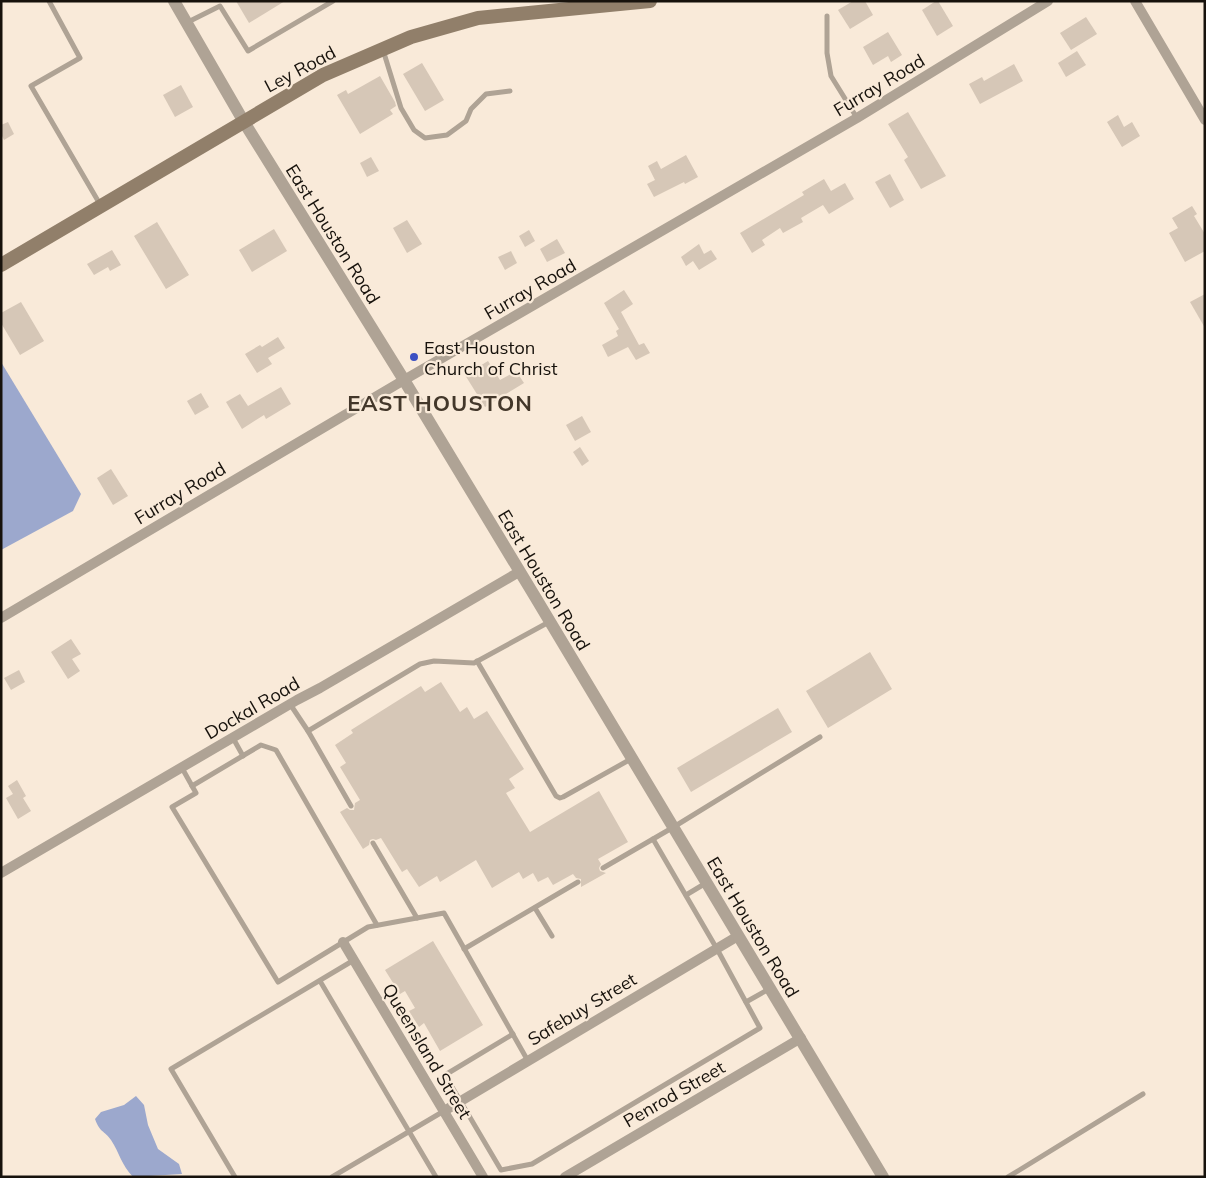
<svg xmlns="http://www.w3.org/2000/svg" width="1206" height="1178" viewBox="0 0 1206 1178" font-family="Mulish,sans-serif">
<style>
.water{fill:#9ca8cd}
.building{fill:#d6c7b7}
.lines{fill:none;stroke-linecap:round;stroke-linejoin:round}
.service{stroke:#afa395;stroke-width:5}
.minor{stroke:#afa395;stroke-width:10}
.tertiary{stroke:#afa395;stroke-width:12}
.secondary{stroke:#917f6a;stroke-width:14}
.poi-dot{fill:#3c50c3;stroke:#f9ead9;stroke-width:2}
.labels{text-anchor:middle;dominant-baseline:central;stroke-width:4.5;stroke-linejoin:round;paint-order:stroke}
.street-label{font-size:18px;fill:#17120c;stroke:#f9ead9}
.poi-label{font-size:18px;fill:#17120c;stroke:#f9ead9;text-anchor:start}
.district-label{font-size:22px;font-weight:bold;letter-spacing:1px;fill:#43372a;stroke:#f9ead9}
</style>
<rect width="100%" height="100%" fill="#f9ead9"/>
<!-- water -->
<g class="water">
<polygon points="1,362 81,494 73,511 1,550"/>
<path d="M 136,1096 L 144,1105 L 148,1125 L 158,1149 L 179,1164 L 182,1174 L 133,1177 C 121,1164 120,1154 111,1140 C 104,1130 100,1133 95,1119 L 101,1112 L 124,1105 Z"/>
</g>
<!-- building -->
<g class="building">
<polygon points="236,1 285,1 249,23"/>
<polygon points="853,1 865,1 873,15 850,29 838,10"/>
<polygon points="936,1 938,1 953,26 937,36 922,10"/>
<polygon points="1086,17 1097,34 1071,50 1060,33"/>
<polygon points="888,32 902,55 891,62 888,56 873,65 863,47"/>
<polygon points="1077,51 1086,65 1066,77 1058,63"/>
<polygon points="422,63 444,100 425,111 403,74"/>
<polygon points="1014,64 1023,81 980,104 969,84 982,77 984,81"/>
<polygon points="380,76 395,102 396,106 390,110 393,114 360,134 337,95 346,90 348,94"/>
<polygon points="181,85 193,107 175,117 163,95"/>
<polygon points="908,112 946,176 921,189 904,160 908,157 888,124"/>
<polygon points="1118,115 1124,127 1132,122 1140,136 1122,147 1107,122"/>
<polygon points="8,122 14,134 4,140 1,134 1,125"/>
<polygon points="686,155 698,177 685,184 684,182 654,197 647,184 655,180 648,166 657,161 661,169"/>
<polygon points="371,157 379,171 367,177 360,163"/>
<polygon points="890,174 904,200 890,208 875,182"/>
<polygon points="824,179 831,191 845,183 854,199 829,214 823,205 801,218 803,222 783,233 780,228 762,240 765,245 752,253 740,233 804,195 802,192"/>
<polygon points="1192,206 1197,214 1194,216 1205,234 1205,251 1185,262 1169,233 1178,228 1172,218"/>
<polygon points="407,220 422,244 407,253 393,228"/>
<polygon points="157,222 189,275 166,289 134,236"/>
<polygon points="274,229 287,251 252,272 239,250"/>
<polygon points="529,230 535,241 525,247 519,236"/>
<polygon points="557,239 565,253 547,262 540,249"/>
<polygon points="699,244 704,254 711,250 717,259 699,270 693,261 686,266 681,257"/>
<polygon points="112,250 121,265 110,271 108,267 94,275 87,264"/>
<polygon points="511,251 517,263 505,270 498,257"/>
<polygon points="624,290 633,304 621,312 639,345 644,343 650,353 636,360 628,347 608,357 602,345 618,336 616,331 619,329 604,303"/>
<polygon points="1205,294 1205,328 1190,302"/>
<polygon points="21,302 44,341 20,355 1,323 1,313"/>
<polygon points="278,337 285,348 268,358 272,364 257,373 245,354 260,345 262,347"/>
<polygon points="488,361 500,380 516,371 524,383 485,407 465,375"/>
<polygon points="281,387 291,404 266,419 264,415 242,429 226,402 240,394 248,406"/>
<polygon points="201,393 209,407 195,415 187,401"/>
<polygon points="582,416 591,432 575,441 566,425"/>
<polygon points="580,447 589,461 582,466 573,452"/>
<polygon points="111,469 128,496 113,505 97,478"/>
<polygon points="71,639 81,654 72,659 80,671 68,679 51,652"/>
<polygon points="870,652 892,689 828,728 806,691"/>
<polygon points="19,670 25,682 11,690 4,678"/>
<polygon points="441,682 460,712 467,707 474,719 487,711 524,769 509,779 515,788 506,793 530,832 599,791 628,842 598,859 601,864 599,868 600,871 606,873 581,887 581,879 576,878 573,874 553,885 548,877 538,882 533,873 523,879 519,872 492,888 476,860 440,882 437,876 419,887 407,869 402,872 381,838 376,840 373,839 370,840 369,845 363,849 340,812 347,808 350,810 354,810 355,803 360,800 340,767 346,763 335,745 353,733 351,730 421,686 425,692"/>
<polygon points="778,708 792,732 691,792 677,768"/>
<polygon points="17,780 26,796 23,798 31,811 18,819 6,798 13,794 8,786"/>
<polygon points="433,941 483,1025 440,1051 424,1023 419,1027 409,1011 415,1008 405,991 400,994 385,970"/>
</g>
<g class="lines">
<!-- service -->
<g class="service">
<polyline points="49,1 80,58 31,86 101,206"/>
<polyline points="827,16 827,53 831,76 857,118"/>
<polyline points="188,22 220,6 248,51 333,1"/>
<polyline points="383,50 401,108 414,130 425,138 447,135 466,121 471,109 486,94 510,91"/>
<polyline points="477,661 556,796 560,798 563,797 631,759"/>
<polyline points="290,704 308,731 420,664 434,661 474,663 549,622"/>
<polyline points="308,731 351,806"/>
<polyline points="233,738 243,756"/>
<polyline points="182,768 196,793 172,807 278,982 368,927 444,913 528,1061"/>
<polyline points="192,786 261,745 276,750 377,925"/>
<polyline points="373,843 417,918"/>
<polyline points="603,868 672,828 820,737"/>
<polyline points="686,895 706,883"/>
<polyline points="535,908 552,936"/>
<polyline points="464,949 578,882"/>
<polyline points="320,981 436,1177"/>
<polyline points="746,1002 769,989"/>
<polyline points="513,1034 445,1075 501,1170 532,1164 760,1028 717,949 653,839"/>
<polyline points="235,1177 171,1069 354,960"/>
<polyline points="332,1177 444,1111"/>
<polyline points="1008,1177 1143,1094"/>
</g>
<!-- minor -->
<g class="minor">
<polyline points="1135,1 1205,120"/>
<polyline points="1,618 404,380 857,118 1048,1"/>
<polyline points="1,873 297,700 320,688 519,572"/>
<polyline points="343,942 483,1177"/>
<polyline points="444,1111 738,936"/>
<polyline points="565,1177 801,1038"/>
</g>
<!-- tertiary -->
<polyline class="tertiary" points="174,1 244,122 404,380 534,595 883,1177"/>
<!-- secondary -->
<polyline class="secondary" points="1,265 323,75 411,37 478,18 650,1"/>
</g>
<!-- markers -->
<circle class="poi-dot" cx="414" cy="357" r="5"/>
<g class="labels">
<!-- street labels -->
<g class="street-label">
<text transform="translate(300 69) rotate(-28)">Ley Road</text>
<text transform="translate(879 85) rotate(-31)">Furray Road</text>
<text transform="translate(333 234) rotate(58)">East Houston Road</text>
<text transform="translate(530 289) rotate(-30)">Furray Road</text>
<text transform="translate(180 493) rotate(-31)">Furray Road</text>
<text transform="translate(544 580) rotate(59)">East Houston Road</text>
<text transform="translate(252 708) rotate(-30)">Dockal Road</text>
<text transform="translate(753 927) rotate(59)">East Houston Road</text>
<text transform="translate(582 1009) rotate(-31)">Safebuy Street</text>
<text transform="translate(427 1051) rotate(59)">Queensland Street</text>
<text transform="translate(674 1094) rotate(-30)">Penrod Street</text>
</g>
<!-- poi labels -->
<g class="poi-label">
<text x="424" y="347">East Houston<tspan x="424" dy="21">Church of Christ</tspan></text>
</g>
<!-- district labels -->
<g class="district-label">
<text x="440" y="403">EAST HOUSTON</text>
</g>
</g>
<!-- border -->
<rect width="1206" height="1178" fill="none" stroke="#17120c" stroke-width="5"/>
</svg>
